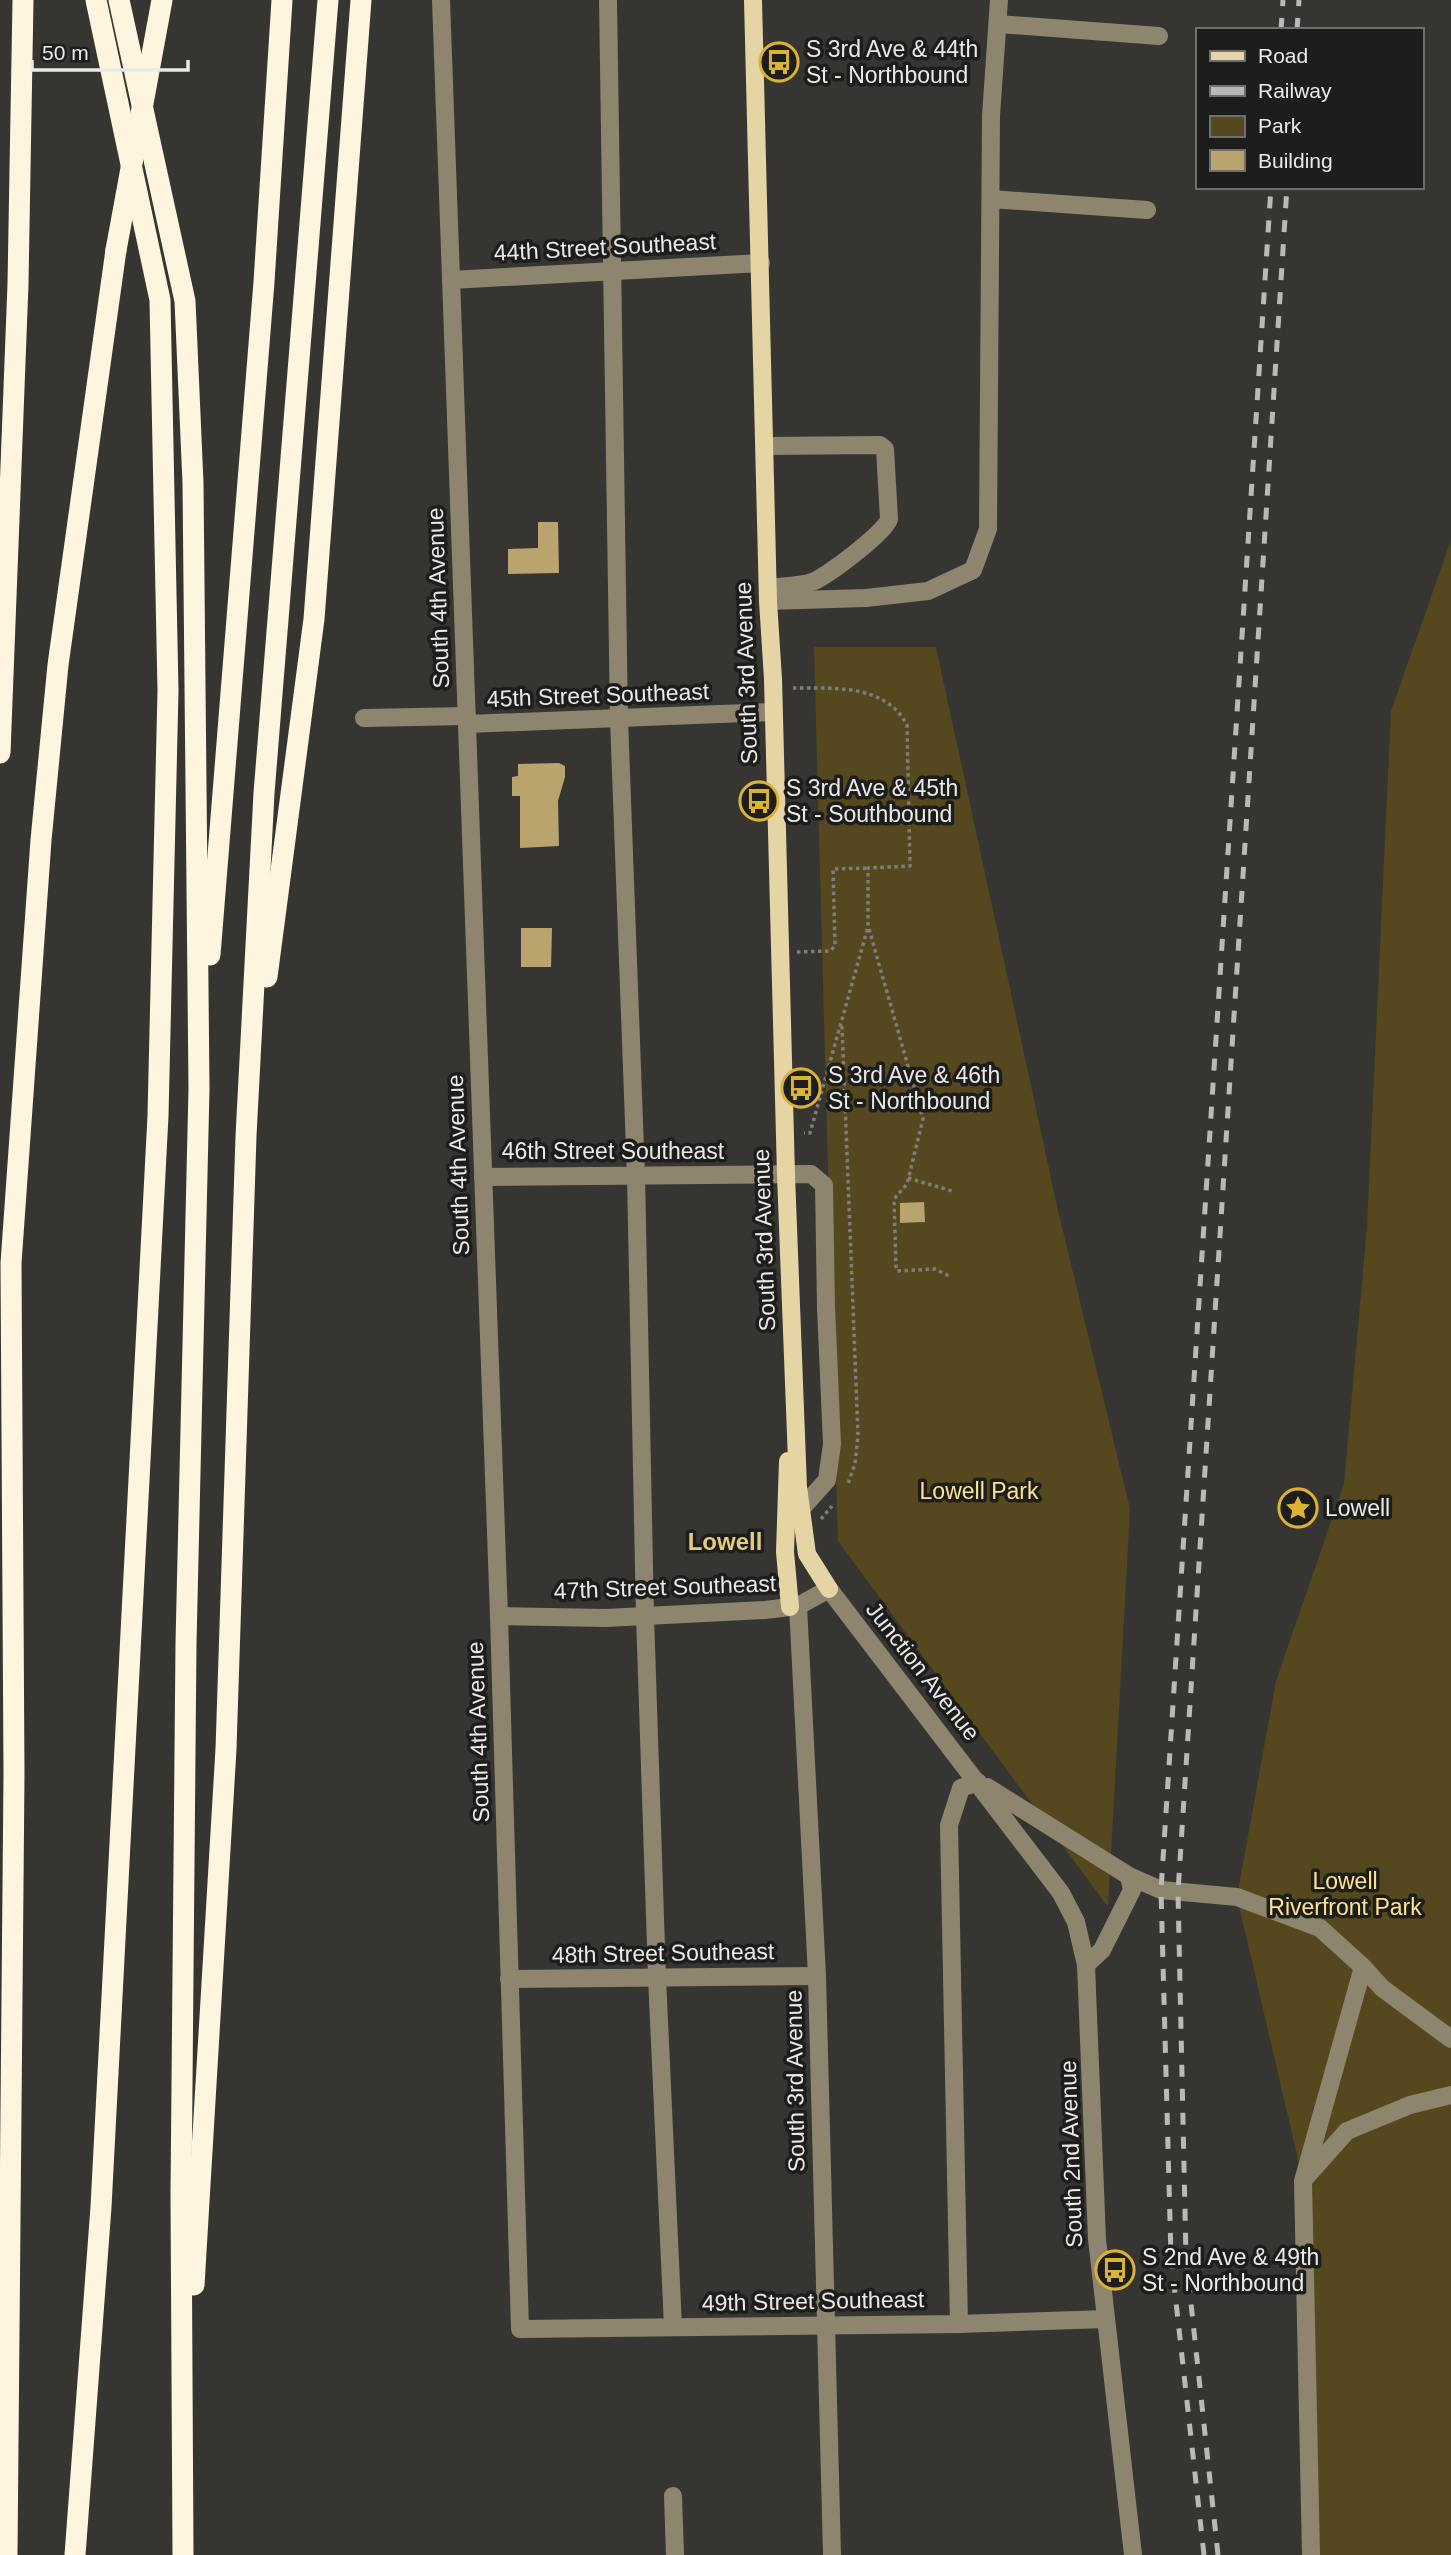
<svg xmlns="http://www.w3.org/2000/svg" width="1451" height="2555" viewBox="0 0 1451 2555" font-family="Helvetica,sans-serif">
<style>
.green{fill:#55481e}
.building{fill:#b8a46c}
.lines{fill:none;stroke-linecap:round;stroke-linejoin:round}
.path{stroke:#7e7d7b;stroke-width:3.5;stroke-dasharray:3.5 3.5;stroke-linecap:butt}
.minor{stroke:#8d856e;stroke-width:18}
.major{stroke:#e6d5a4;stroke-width:18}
.highway{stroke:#fdf5de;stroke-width:21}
.rail{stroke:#bab9b7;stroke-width:5;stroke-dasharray:12 12;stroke-linecap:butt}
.highway-bridge{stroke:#fdf5de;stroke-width:21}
.labels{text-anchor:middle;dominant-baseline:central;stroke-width:7;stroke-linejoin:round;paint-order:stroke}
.poi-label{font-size:23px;fill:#eae9e7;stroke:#1d1d1b;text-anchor:start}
.street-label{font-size:23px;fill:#eae9e7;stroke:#1d1d1b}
.park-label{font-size:23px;fill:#ffe28e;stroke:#1d1d1b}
.neighbourhood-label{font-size:24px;font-weight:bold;fill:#e4ca7e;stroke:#1d1d1b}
</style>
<rect width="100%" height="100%" fill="#363532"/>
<!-- green -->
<g class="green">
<polygon points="1451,540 1451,2555 1311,2555 1303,2181 1237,1897 1276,1681 1344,1484 1367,1227 1391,711"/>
<polygon points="814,647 936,647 1057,1206 1130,1509 1108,1907 838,1541"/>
</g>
<!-- building -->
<g class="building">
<polygon points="538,522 558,522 559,573 508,574 508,549 538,548"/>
<polygon points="559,763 565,766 565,777 558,801 559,846 520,848 520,796 512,796 512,777 518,776 518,764"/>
<polygon points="521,928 552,928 551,967 521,967"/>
<polygon points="924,1202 925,1222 900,1223 900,1203"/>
</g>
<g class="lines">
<!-- path -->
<g class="path">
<path d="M 793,688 C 833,688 886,684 907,725 L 910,866 L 868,868 L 868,927 L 810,1133 L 804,1133"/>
<polyline points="869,929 923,1119 907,1184 894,1199 896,1267 897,1271 935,1269 951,1277"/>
<polyline points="797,952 830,951 835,946 833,869 868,868"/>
<polyline points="842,1026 858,1435 855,1464 847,1486"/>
<polyline points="908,1178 952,1191"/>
<polyline points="821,1519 832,1506"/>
</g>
<!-- minor -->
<g class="minor">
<polyline points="441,0 499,1616 520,2329 959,2324 1106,2319"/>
<polyline points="608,0 619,719 636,1176 645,1616 657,1977 673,2327"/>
<polyline points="998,24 1159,36"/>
<polyline points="991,199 1147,210"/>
<polyline points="451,280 761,263"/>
<path d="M 765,446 L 880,445 L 885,449 L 889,519 C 887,531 825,578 812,582 C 798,586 782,586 768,588"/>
<polyline points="768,601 866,598 928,591 973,570 988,529 991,116 999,0"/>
<polyline points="364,718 467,716"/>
<polyline points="468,724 772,712"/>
<polyline points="483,1177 811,1174 824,1185 826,1307 832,1444 827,1480 801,1509"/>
<polyline points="798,1606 817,1976 832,2555"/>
<polyline points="499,1616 606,1618 765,1610 798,1606 829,1589 1061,1893 1076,1922 1086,1965 1097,2239 1133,2555"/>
<polyline points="987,1787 1129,1876 1132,1890 1102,1950 1086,1965"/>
<polyline points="1129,1876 1161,1890 1237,1897 1320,1928 1363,1967 1303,2181 1311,2555"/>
<polyline points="1363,1967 1382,1988 1451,2039"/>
<polyline points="509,1979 817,1976"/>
<polyline points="1306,2177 1347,2131 1410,2105 1451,2095"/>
<polyline points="959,2324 949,1825 961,1788 978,1782"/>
<polyline points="673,2496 675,2555"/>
</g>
<!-- major -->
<g class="major">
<polyline points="753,0 768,601 773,679 786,1175 798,1487 807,1554 829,1589"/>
<polyline points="788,1461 785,1552 790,1607"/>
</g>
<!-- highway -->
<g class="highway">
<polyline points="119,0 185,301 193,483 199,1089 186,1643 181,2195 183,2555"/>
<polyline points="0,753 18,284 23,0"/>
<polyline points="210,955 264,282 282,0"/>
<polyline points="267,977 314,619 361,0"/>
<polyline points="194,2285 226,1749 246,1136 264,793 328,0"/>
<polyline points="7,2555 14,1774 11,1263 41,840 58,665 116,250"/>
<polyline points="75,2555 101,2207 158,1116 168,691 160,300 96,0"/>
</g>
<!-- rail -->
<g class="rail">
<polyline points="1281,30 1283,0"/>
<polyline points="1297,30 1299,0"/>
<polyline points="1204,2555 1171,2257 1161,1890 1271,187"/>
<polyline points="1218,2555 1186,2257 1178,1892 1287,187"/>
</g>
<!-- highway-bridge -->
<polyline class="highway-bridge" points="116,250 162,0"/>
</g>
<!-- icons -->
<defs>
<g id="bus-ring" transform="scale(2.0125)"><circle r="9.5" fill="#1d1d1b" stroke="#dab334" stroke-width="1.5"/><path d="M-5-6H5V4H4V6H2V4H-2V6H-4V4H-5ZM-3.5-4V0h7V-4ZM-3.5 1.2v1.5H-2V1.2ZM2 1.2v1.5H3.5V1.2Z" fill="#dab334"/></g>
<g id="sight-ring" transform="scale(2.0125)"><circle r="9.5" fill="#1d1d1b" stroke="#dab334" stroke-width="1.5"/><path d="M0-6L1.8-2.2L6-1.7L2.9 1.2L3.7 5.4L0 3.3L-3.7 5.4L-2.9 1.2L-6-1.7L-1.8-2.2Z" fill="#dab334"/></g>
</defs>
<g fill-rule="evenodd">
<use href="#bus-ring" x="779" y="62"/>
<use href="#bus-ring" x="759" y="801"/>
<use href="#bus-ring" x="801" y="1088"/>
<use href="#sight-ring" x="1298" y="1508"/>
<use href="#bus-ring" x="1115" y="2270"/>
</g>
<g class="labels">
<!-- poi labels -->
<g class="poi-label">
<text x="806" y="49">S 3rd Ave &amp; 44th<tspan x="806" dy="26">St - Northbound</tspan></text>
<text x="786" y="788">S 3rd Ave &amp; 45th<tspan x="786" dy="26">St - Southbound</tspan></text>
<text x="828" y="1075">S 3rd Ave &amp; 46th<tspan x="828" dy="26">St - Northbound</tspan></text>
<text x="1325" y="1508">Lowell</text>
<text x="1142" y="2257">S 2nd Ave &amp; 49th<tspan x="1142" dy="26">St - Northbound</tspan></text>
</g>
<!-- street labels -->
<g class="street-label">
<text transform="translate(605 247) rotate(-3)">44th Street Southeast</text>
<text transform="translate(438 598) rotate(-92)">South 4th Avenue</text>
<text transform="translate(746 673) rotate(-92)">South 3rd Avenue</text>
<text transform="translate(598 695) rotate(-2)">45th Street Southeast</text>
<text x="613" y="1151">46th Street Southeast</text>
<text transform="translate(458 1165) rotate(-92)">South 4th Avenue</text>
<text transform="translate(764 1240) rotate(-92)">South 3rd Avenue</text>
<text transform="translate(665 1587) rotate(-2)">47th Street Southeast</text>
<text transform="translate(923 1671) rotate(52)">Junction Avenue</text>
<text transform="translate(478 1732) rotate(-92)">South 4th Avenue</text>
<text transform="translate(663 1953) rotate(-1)">48th Street Southeast</text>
<text transform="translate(795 2081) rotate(-91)">South 3rd Avenue</text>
<text transform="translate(1071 2154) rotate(-92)">South 2nd Avenue</text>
<text transform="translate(813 2301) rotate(-1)">49th Street Southeast</text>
</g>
<!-- park labels -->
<g class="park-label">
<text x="979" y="1491">Lowell Park</text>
<text x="1345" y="1881">Lowell<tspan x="1345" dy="26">Riverfront Park</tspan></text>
</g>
<!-- neighbourhood labels -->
<g class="neighbourhood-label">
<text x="725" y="1541">Lowell</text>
</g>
</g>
<!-- legend -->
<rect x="1196" y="28" width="228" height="161" fill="#1d1d1b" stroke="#6f6f6d" stroke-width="2"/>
<rect x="1210" y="51" width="35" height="10" fill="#e6d5a4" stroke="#6f6f6d" stroke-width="2"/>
<text x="1258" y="63" font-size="21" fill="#eae9e7">Road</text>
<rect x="1210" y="86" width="35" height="10" fill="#bab9b7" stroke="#6f6f6d" stroke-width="2"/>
<text x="1258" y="98" font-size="21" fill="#eae9e7">Railway</text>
<rect x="1210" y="116" width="35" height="21" fill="#55481e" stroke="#6f6f6d" stroke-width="2"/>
<text x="1258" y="133" font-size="21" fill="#eae9e7">Park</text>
<rect x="1210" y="150" width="35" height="21" fill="#b8a46c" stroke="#6f6f6d" stroke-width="2"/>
<text x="1258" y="168" font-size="21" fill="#eae9e7">Building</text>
<!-- scale -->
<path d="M32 60v10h156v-10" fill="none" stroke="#eae9e7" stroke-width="3.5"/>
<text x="42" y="60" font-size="21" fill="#eae9e7" stroke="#1d1d1b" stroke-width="5" paint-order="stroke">50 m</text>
</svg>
